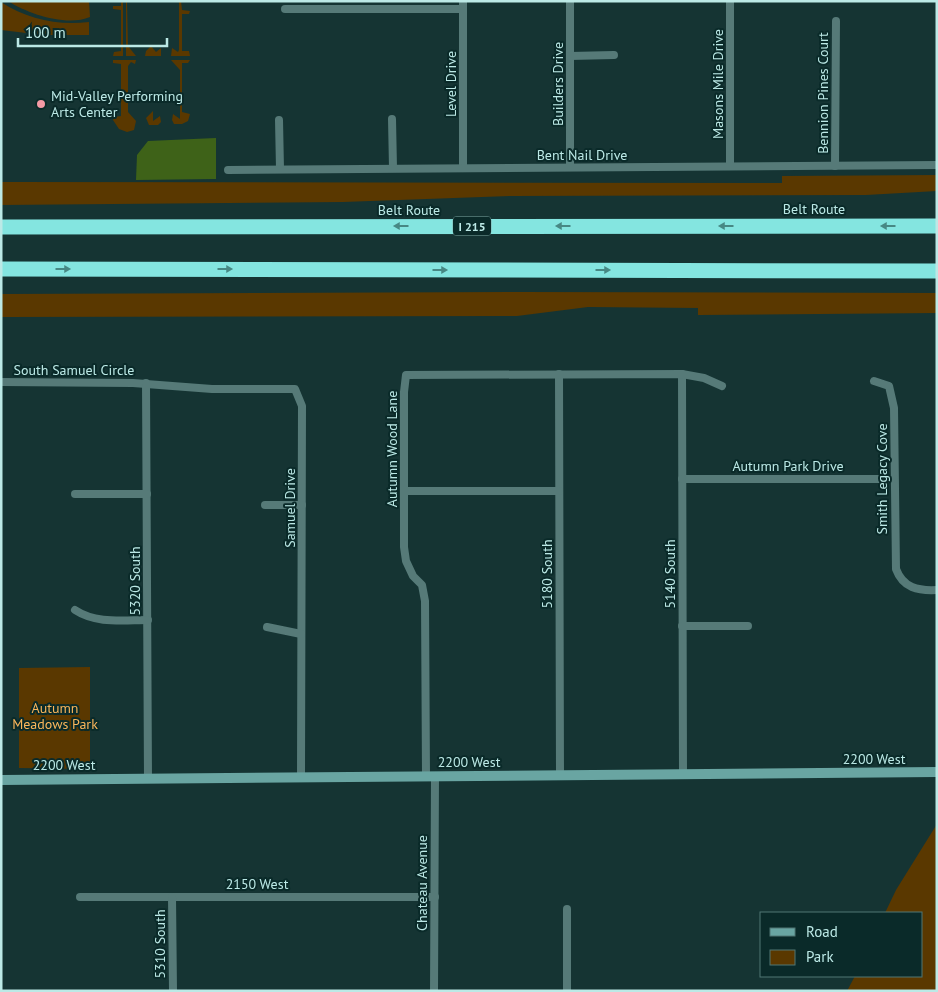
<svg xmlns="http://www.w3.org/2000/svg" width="938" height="992" viewBox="0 0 938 992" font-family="'PT Sans',sans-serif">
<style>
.green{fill:#5a3800}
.water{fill:#3e6218}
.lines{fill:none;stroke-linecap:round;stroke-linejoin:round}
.street{stroke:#567a78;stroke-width:8}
.secondary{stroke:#69a5a2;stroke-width:10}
.highway{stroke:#84e5e0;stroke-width:15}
.oneway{fill:#478884}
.poi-dot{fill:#f49aa5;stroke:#0a2a29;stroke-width:2}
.labels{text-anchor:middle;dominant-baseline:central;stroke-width:4;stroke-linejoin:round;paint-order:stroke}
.shield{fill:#0a2a29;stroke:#87b0ad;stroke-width:1}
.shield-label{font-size:12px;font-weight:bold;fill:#bce9e6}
.street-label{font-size:14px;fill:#bce9e6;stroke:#0a2a29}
.poi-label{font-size:14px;fill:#bce9e6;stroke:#0a2a29;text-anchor:start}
.park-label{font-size:14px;fill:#fab65b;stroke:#0a2a29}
</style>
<rect width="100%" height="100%" fill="#153433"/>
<!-- green -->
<g class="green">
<path d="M 8,1 L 89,1 L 90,17 C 67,27 28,14 8,1 Z"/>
<polygon points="121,1 123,1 123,56 113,56 114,52 121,51 121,10 113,9 113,6 121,6"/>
<polygon points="126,1 127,1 128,46 136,56 126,56"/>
<polygon points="179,1 181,1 182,10 190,11 189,14 182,14 182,51 189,51 190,56 171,56 172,48 178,52 179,50"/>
<path d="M 1,2 C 27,19 58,26 89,22 L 89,35 L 43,35 L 1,30 Z"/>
<polygon points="151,46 156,52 161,48 161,56 145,56 146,51"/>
<polygon points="113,60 136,60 135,64 131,62 128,66 128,112 136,121 134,130 127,132 119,129 113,120 114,117 121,116 121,64 113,63"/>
<polygon points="171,60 190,60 188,63 182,63 182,112 190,114 188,121 182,124 174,124 172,120 173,114 180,119 180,70"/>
<polygon points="153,111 153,121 160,116 161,122 158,125 149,125 146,118"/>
<polygon points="937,175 937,191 866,195 510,196 343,202 1,205 1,182 782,183 782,176"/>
<polygon points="518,292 937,293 937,313 698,315 698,308 588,307 517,316 1,317 1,294"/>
<polygon points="90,667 90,769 19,768 19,668"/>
<polygon points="937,824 937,991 847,991 855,976 922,976 922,913 885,913 896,890"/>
</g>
<!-- water -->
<polygon class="water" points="216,138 216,179 136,180 137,155 148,141"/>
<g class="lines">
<!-- street -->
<g class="street">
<polyline points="570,1 570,167"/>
<polyline points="730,1 730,166"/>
<polyline points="285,9 463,9"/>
<polyline points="570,56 614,55"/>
<polyline points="392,119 393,168"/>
<polyline points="279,120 280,169"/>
<polyline points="835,166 836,21"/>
<polyline points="463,168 463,1"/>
<polyline points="228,170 937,165"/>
<polyline points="559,374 560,775"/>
<polyline points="682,374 683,774"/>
<path d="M 874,381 L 889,386 L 894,408 L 896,569 C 903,588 918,591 937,590"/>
<polyline points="1,382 133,383 212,389 295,389 302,406 301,777"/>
<polyline points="146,383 148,779"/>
<polyline points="682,479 894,479"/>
<polyline points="404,491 559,491"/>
<polyline points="75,494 147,494"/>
<polyline points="265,505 302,505"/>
<path d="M 75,610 C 96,624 123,620 148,620"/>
<polyline points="682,626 748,626"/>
<polyline points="267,627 301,634"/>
<polyline points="426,776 425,601 422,585 413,576 406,561 404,547 404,392 406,375 682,374 704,378 722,386"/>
<polyline points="80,897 435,897"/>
<polyline points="172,897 173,991"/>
<polyline points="434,991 435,776"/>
<polyline points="567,991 567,909"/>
</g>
<!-- secondary -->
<polyline class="secondary" points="1,780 937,772"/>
<!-- highway -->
<g class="highway">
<polyline points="1,227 937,226"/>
<polyline points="1,269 937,271"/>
</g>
</g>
<!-- one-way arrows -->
<defs><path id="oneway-solid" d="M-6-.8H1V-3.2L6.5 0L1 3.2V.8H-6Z" transform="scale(1.25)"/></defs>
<g class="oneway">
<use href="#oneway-solid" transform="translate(401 226) rotate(180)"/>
<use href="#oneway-solid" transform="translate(563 226) rotate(180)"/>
<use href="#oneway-solid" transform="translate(726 226) rotate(180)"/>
<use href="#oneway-solid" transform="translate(888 226) rotate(180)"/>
<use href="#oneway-solid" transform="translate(63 269)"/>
<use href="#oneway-solid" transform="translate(225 269)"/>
<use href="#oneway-solid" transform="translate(440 270)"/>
<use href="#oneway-solid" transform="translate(603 270)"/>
</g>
<!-- markers -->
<circle class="poi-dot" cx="41" cy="104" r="5"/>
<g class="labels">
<!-- shield labels -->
<rect class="shield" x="453" y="216.5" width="38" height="19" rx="4"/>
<g class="shield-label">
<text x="472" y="226">I 215</text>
</g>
<!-- street labels -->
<g class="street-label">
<text transform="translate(451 84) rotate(-90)">Level Drive</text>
<text transform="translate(558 84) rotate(-90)">Builders Drive</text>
<text transform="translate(718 84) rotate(-90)">Masons Mile Drive</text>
<text transform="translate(823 93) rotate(-90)">Bennion Pines Court</text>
<text x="582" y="155">Bent Nail Drive</text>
<text x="814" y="209">Belt Route</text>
<text x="409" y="210">Belt Route</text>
<text x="74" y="370">South Samuel Circle</text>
<text transform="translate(392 449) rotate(-90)">Autumn Wood Lane</text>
<text x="788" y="466">Autumn Park Drive</text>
<text transform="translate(882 479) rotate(-90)">Smith Legacy Cove</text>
<text transform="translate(290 508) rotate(-90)">Samuel Drive</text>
<text transform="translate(547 574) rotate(-90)">5180 South</text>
<text transform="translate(670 574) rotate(-90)">5140 South</text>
<text transform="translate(135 581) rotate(-90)">5320 South</text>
<text x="874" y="759">2200 West</text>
<text x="469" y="762">2200 West</text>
<text x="64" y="765">2200 West</text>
<text transform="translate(422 883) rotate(-90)">Chateau Avenue</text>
<text x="257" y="884">2150 West</text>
<text transform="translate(160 944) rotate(-90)">5310 South</text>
</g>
<!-- poi labels -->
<g class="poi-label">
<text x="51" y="96">Mid-Valley Performing<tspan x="51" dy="16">Arts Center</tspan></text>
</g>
<!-- park labels -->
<g class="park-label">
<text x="55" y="708">Autumn<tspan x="55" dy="16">Meadows Park</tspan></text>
</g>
</g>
<!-- border -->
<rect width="938" height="992" fill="none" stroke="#bce9e6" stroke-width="5"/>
<!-- legend -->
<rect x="760" y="912" width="162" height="65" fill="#0a2a29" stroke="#517675"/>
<rect x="770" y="928" width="25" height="8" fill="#69a5a2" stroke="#517675"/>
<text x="806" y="937" font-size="15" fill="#bce9e6">Road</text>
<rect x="770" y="950" width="25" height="15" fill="#5a3800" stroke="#517675"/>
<text x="806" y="962" font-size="15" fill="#bce9e6">Park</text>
<!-- scale -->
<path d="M18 38v8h149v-8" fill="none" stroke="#bce9e6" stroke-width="2.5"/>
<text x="25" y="38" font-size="15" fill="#bce9e6" stroke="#0a2a29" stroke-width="4" paint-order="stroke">100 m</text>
</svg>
